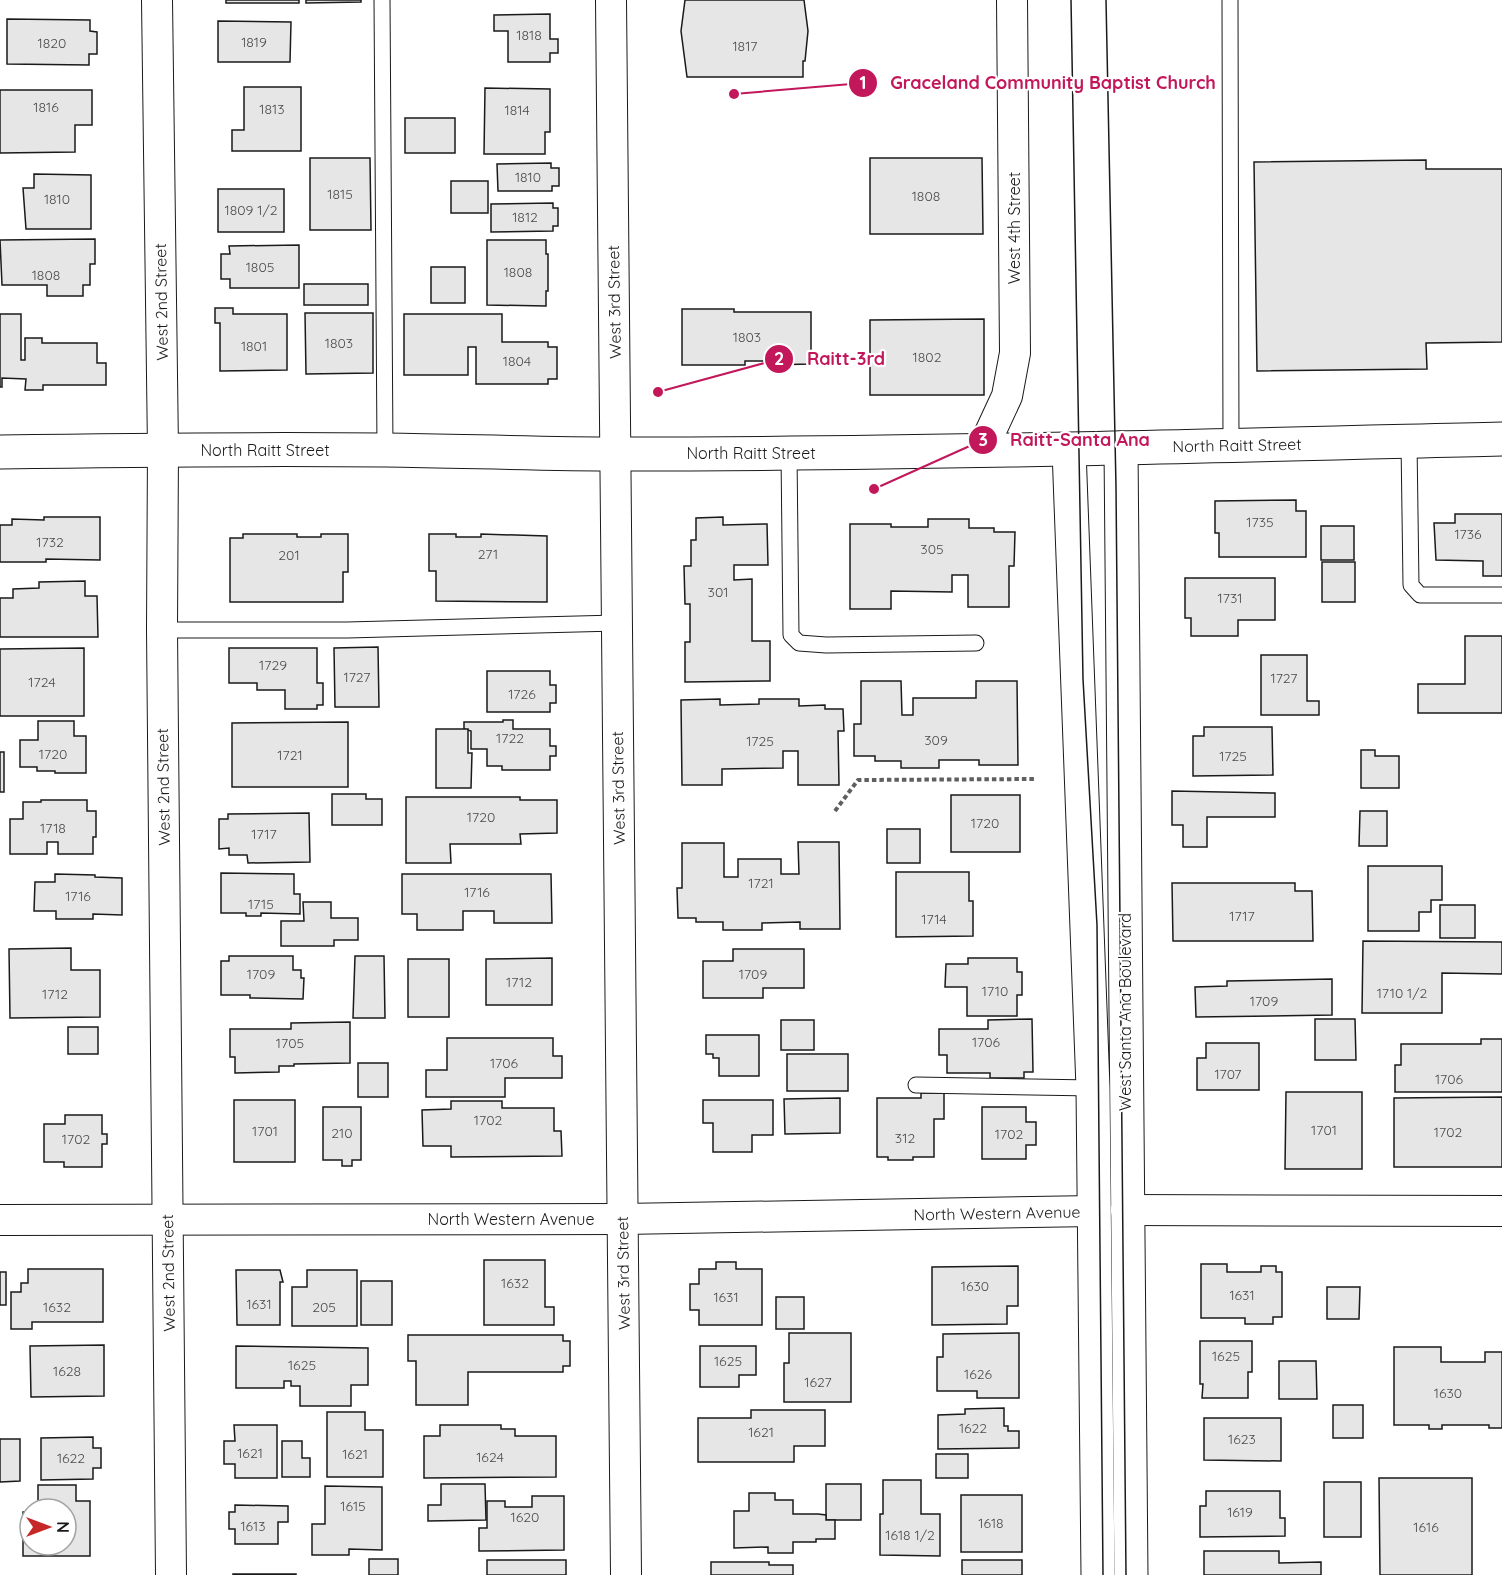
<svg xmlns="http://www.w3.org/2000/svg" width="1502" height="1575" viewBox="0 0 1502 1575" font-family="Quicksand,sans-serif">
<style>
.building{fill:#e6e6e6;stroke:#1a1a1a;stroke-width:1.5}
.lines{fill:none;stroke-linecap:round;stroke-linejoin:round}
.service-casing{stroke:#1a1a1a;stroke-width:17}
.minor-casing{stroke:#1a1a1a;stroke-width:32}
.tertiary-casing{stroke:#1a1a1a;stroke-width:35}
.secondary-casing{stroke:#1a1a1a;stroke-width:35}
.path{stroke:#5f5f5f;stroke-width:4;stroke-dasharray:4.5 3;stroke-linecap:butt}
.service{stroke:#fff;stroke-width:15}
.minor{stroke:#fff;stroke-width:30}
.tertiary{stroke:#fff;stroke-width:33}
.secondary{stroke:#fff;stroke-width:33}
.tram{stroke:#1a1a1a;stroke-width:1.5}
.labels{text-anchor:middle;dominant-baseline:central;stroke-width:4.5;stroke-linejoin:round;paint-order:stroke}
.number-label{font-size:14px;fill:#4d4d4d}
.street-label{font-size:16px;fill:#1a1a1a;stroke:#fff}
.leader{fill:none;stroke:#c2185b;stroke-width:2}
.callout-dot{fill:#c2185b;stroke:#fff;stroke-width:2}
.mark-label{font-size:18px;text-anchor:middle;font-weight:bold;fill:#fff}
.callout-label{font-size:18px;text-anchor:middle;font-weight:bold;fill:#c2185b;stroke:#fff;stroke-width:4.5;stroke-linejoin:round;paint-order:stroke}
</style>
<rect width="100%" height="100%" fill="#fff"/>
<!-- building -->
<g class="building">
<rect x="226" y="0" width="73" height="3"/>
<polygon points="306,0 361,0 361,2 306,3"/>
<polygon points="685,0 804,0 808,31 805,61 803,61 803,77 687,77 681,31"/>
<polygon points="550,14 550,39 558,39 558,53 550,53 550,62 508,62 508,31 494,31 494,15"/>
<polygon points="7,19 90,20 90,31 97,32 97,54 89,54 89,65 7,64"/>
<polygon points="218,21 291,22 290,62 218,62"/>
<polygon points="244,87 301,87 301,151 232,151 232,130 244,130"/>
<polygon points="485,88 550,89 550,132 545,132 545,154 484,154"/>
<polygon points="0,90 92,90 92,125 75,125 75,152 0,153"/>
<rect x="405" y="118" width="50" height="35"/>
<polygon points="310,158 370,158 371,230 310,230"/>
<polygon points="870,158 982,158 983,234 870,234"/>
<polygon points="1426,160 1426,169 1502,169 1502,342 1426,343 1427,369 1257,371 1254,162"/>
<polygon points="551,163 551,168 559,168 559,186 552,186 552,191 498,191 497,164"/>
<polygon points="34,174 91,175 91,229 26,229 23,188 34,188"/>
<rect x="451" y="181" width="37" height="32"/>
<rect x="218" y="189" width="66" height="43"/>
<polygon points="553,203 553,208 558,208 558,226 553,226 553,231 491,232 491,204"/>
<polygon points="95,239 95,264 90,264 90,285 83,285 83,296 47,296 47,285 2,285 0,240"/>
<polygon points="487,240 546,240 546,254 548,254 548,291 546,291 546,306 487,305"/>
<polygon points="299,245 299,288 230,288 230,279 221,279 221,254 230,254 229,246"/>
<rect x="431" y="267" width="34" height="36"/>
<rect x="304" y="284" width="64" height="21"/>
<polygon points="215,308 233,308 233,314 287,314 287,370 220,371 220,323 215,323"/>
<polygon points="682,309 734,309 734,312 811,312 811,364 768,365 768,361 745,361 745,365 682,365"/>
<polygon points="305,313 373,313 373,373 306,374"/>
<polygon points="0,314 21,314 21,360 25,360 25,338 42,338 42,343 97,343 97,363 106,363 106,385 43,385 43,390 25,390 26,379 2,378 2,387 0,387"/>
<polygon points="404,314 502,314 502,342 548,342 548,347 557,347 557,379 548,379 548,384 476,384 476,347 468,347 468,375 404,375"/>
<polygon points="984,319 984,395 870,395 870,320"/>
<polygon points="1296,500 1296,511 1306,511 1306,557 1219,557 1219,533 1215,533 1215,501"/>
<polygon points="1455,514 1502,514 1502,576 1483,576 1483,561 1436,560 1434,523 1455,523"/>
<polygon points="44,517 100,517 100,560 46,559 46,562 0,562 0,525 12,525 12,519 44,520"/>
<polygon points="723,517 723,525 767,524 768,565 734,565 734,580 752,579 752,641 770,641 770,681 685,682 685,642 690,642 690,604 685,604 684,566 691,566 691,540 696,540 696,518"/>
<polygon points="928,519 969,519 969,528 994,528 994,532 1015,532 1014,566 1009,566 1009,607 968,607 968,575 952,575 952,592 891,591 891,609 850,609 850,524 891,524 891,527 928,527"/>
<rect x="1321" y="526" width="33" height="34"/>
<polygon points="243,534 297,534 297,537 321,537 321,534 348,534 348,572 343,572 343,602 230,602 230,538 243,538"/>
<polygon points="429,534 456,534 456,537 481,537 481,534 547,536 547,602 436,601 436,571 429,571"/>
<rect x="1322" y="562" width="33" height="40"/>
<polygon points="1185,578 1275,578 1275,620 1238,620 1238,636 1191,636 1191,618 1185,618"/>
<polygon points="85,581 85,596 97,596 98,637 0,637 0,598 13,598 13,589 39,588 39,582"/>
<polygon points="1465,636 1502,636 1502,713 1418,713 1418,684 1465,684"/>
<polygon points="378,647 379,707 335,707 334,648"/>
<polygon points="84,648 84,716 0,716 0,649"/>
<polygon points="229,648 317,648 317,683 323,683 323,705 317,705 317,709 285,709 285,690 257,690 257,683 229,683"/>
<polygon points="1261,655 1307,655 1307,701 1319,701 1319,715 1261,715"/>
<polygon points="487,671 550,671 550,685 556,685 556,703 550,703 550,712 487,712"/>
<polygon points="861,681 901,681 902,715 913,715 913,698 976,698 976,681 1017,681 1018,765 979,765 979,760 939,760 939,768 901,768 901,761 875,761 875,756 854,756 854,724 861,724"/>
<polygon points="720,699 720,705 759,704 759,699 799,699 799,706 825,705 825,709 843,709 844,731 838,731 839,785 798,785 798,751 783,751 783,768 722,769 722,785 682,785 681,700"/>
<polygon points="503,720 513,720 513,729 550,729 550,746 556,746 556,756 550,756 550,770 502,770 502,766 487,766 487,749 471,749 471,731 464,729 464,722 503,722"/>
<polygon points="38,721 74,721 74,736 86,736 86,773 55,773 55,771 37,771 37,767 20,767 20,740 38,740"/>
<polygon points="348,722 348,787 232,787 232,723"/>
<polygon points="1204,727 1272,727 1273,775 1193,776 1193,736 1204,736"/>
<polygon points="436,729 468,729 468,753 472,753 471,788 436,788"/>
<polygon points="1361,750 1375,750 1375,756 1399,756 1399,788 1361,788"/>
<rect x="0" y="752" width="4" height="40"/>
<polygon points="1172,791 1275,793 1275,817 1207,817 1207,847 1183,847 1183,825 1172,825"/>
<polygon points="332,794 366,794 366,799 382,799 382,825 332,825"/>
<rect x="951" y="795" width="69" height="57"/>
<polygon points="406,797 520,797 520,800 557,800 557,833 520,834 521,844 450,844 451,863 406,863"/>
<polygon points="41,800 87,800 87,811 96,811 96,837 93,837 93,854 58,854 58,842 47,842 47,854 10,854 10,819 23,819 23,802 41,802"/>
<polygon points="1360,811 1387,811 1387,846 1359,846"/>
<polygon points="309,813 310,862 248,863 247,855 229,855 229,848 219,849 219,819 228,819 228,814"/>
<rect x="887" y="829" width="33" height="34"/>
<polygon points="798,842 839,842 840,929 800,929 800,922 762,923 762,930 723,930 723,922 696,922 696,918 678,918 677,888 682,888 682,843 724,843 724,877 738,877 738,859 781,859 781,874 799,874"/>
<polygon points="1368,866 1442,866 1442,900 1431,900 1431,912 1419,912 1419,931 1368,931"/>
<polygon points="896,872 969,872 969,901 973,901 973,936 896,937"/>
<polygon points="221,873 294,874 294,894 300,894 300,914 261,913 261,916 246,916 246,913 221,913"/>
<polygon points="55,874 95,875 95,877 122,878 122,915 93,914 93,919 56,919 56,911 34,911 35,882 55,882"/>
<polygon points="402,874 551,874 552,923 494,923 494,911 463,911 463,930 417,930 417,914 402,914"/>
<polygon points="1172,883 1295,883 1295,891 1312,891 1313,941 1173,941"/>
<polygon points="303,902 331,902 331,918 358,918 358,940 334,940 334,946 281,946 281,921 304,921"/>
<rect x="1440" y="905" width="35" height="33"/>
<polygon points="1363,941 1502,942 1502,974 1442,973 1442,1013 1362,1013"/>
<polygon points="71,948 71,970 100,970 100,1017 10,1018 9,949"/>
<polygon points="733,949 804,949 804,988 763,988 763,998 703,998 703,961 733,961"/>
<polygon points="229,956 293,956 293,970 301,970 301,978 304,978 303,999 250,998 250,995 221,995 221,961 229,961"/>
<polygon points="355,956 384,956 385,1018 353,1018"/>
<polygon points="552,958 552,1005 486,1005 486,959"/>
<polygon points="968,958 1017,958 1017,972 1022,972 1022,995 1017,995 1017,1016 967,1016 967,987 945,987 946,964 968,964"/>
<rect x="408" y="959" width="41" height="58"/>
<polygon points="1332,979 1332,1015 1196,1017 1195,987 1227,986 1227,981"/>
<polygon points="1032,1019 1033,1072 1024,1072 1024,1078 990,1078 990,1073 947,1073 947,1055 939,1055 939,1029 988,1029 988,1020"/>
<polygon points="1315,1019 1355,1019 1356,1060 1315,1060"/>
<rect x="781" y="1020" width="33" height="30"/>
<polygon points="350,1022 350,1063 294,1064 294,1066 279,1066 279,1072 235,1073 235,1057 230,1057 230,1029 291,1029 291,1023"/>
<rect x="68" y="1027" width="30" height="27"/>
<polygon points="706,1035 759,1035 759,1076 719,1076 719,1058 713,1058 713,1054 706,1054"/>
<polygon points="447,1038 553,1038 553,1056 562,1056 562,1078 505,1078 505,1097 426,1097 426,1070 447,1070"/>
<polygon points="1481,1039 1502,1039 1502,1092 1395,1092 1395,1065 1401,1065 1401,1044 1481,1044"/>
<polygon points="1206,1043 1259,1043 1259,1090 1197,1090 1197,1058 1206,1058"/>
<rect x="787" y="1054" width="61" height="37"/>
<rect x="358" y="1063" width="30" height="34"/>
<polygon points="1286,1092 1362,1092 1362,1169 1285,1169"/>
<polygon points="921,1093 944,1093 944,1119 934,1119 934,1157 913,1157 913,1160 888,1160 888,1157 877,1157 877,1098 921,1098"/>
<polygon points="1502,1097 1502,1167 1394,1167 1394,1098"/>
<polygon points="840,1098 840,1133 785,1134 784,1099"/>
<rect x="234" y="1100" width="61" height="62"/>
<polygon points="703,1100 773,1100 773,1135 752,1135 752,1152 713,1152 713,1123 703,1123"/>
<polygon points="451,1101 502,1101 502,1108 554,1108 554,1131 561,1131 562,1156 451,1157 451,1146 423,1146 422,1110 451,1109"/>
<polygon points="323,1107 361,1107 361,1160 352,1160 352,1166 342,1166 342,1160 323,1160"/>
<polygon points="982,1107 1026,1107 1026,1122 1036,1122 1036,1145 1026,1145 1026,1159 982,1159"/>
<polygon points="65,1115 102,1115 102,1134 107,1134 107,1144 102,1144 102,1167 64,1167 64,1162 44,1162 44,1124 65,1124"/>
<polygon points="484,1260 545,1260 545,1307 554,1307 554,1325 484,1325"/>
<polygon points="716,1262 736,1262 736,1269 762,1269 762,1325 699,1325 699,1310 690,1310 690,1284 699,1284 699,1269 716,1269"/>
<polygon points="1201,1264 1227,1264 1227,1272 1261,1272 1261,1266 1276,1266 1276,1272 1282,1272 1282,1317 1273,1317 1273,1324 1245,1324 1245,1318 1201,1318"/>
<polygon points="1018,1266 1018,1306 1007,1306 1007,1324 932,1325 932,1267"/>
<polygon points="28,1269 103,1269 103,1322 32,1322 32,1329 11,1329 11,1292 21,1292 21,1283 28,1283"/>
<polygon points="236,1270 280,1270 283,1282 280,1282 280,1325 237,1325"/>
<polygon points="307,1270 357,1270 357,1326 292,1326 292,1287 307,1287"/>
<rect x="0" y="1272" width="6" height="33"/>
<rect x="361" y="1281" width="31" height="44"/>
<polygon points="1327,1287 1360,1287 1359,1319 1327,1319"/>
<rect x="776" y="1297" width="28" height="32"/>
<polygon points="789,1333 851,1333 851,1402 784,1402 784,1363 789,1363"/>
<polygon points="1019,1333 1019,1398 977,1398 977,1391 937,1391 937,1357 943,1357 943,1334"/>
<polygon points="408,1335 563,1335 563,1341 570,1341 570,1366 563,1366 563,1372 468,1372 468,1405 416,1405 416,1361 408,1361"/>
<polygon points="1200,1341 1252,1341 1252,1372 1248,1372 1248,1398 1202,1398 1203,1384 1200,1384"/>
<polygon points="104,1345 104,1396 31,1397 30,1346"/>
<polygon points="236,1346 368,1348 368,1385 351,1385 351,1406 300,1406 300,1386 291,1386 291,1381 284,1381 284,1388 236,1388"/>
<polygon points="700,1346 756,1346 756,1375 739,1375 739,1387 700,1387"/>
<polygon points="1394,1347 1441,1347 1441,1362 1485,1362 1485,1352 1502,1352 1502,1428 1489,1428 1489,1425 1442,1425 1442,1429 1429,1429 1429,1425 1394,1425"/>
<polygon points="1279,1361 1316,1361 1317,1399 1279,1399"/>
<rect x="1333" y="1405" width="30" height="33"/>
<polygon points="1004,1408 1004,1426 1008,1426 1008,1431 1019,1431 1019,1448 938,1449 938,1415 965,1414 965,1409"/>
<polygon points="751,1410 825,1410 825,1446 794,1446 794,1462 698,1462 698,1418 751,1418"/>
<polygon points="327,1412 365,1412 365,1430 383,1430 383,1477 327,1477"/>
<polygon points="1204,1418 1281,1418 1281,1461 1204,1460"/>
<polygon points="234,1425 277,1425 277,1478 235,1478 235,1464 224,1464 224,1441 235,1441"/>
<polygon points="440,1425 501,1425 501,1429 515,1429 515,1436 556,1436 556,1477 424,1478 424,1436 440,1436"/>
<polygon points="93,1437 93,1448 101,1448 101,1468 93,1468 93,1479 41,1480 41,1438"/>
<polygon points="0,1439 20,1439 20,1481 0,1482"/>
<polygon points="282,1441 302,1441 302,1458 310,1458 310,1477 282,1477"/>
<rect x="936" y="1454" width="32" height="24"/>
<polygon points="1379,1478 1472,1478 1472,1575 1380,1575"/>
<polygon points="883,1480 921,1480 921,1514 940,1514 940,1556 880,1555 880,1514 883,1514"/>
<rect x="1324" y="1482" width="37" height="55"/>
<polygon points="441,1484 485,1484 486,1520 428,1521 428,1505 441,1505"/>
<rect x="826" y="1484" width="35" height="36"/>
<polygon points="38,1485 76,1485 76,1501 90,1501 90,1556 23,1556 23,1512 30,1512 30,1545 66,1545 66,1509 41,1509 41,1502 38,1502"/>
<polygon points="325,1486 382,1487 382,1550 349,1549 349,1555 312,1555 312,1524 325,1524"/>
<polygon points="1206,1491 1280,1491 1280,1518 1285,1518 1285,1536 1200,1537 1200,1506 1206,1506"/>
<polygon points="749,1493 775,1493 775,1500 793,1500 793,1514 818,1514 826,1515 826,1520 835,1520 835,1539 816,1539 816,1542 793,1542 793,1553 768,1553 768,1547 734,1548 734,1511 749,1511"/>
<rect x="961" y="1495" width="61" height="57"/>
<polygon points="532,1496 564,1496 564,1550 479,1551 479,1528 487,1528 487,1501 505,1501 505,1507 532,1507"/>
<polygon points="235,1505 288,1506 288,1522 278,1522 278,1544 235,1544 235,1529 229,1529 229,1512 235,1512"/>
<polygon points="1204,1551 1279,1551 1279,1563 1321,1562 1321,1575 1204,1575"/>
<rect x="369" y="1559" width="29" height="16"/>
<rect x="487" y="1560" width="79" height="15"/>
<rect x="962" y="1560" width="60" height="15"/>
<polygon points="711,1562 769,1562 769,1565 793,1565 793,1575 711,1575"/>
<rect x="233" y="1574" width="63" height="1"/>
</g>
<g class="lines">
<!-- service casing -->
<g class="service-casing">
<g id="service">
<polyline points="382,0 385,450"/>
<polyline points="1230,0 1231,446"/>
<polyline points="1409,442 1411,585 1420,595 1502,595"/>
<polyline points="789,453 791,635 799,643 826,645 976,643"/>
<polyline points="162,630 347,630 617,623"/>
<polyline points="916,1085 1093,1088"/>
</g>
</g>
<!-- minor casing -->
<g class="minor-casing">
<g id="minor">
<polyline points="157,0 163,450 162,630 171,1575"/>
<polyline points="611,0 626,1575"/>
<polyline points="982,450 1007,396 1015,353 1012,0"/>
<polyline points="1126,1210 1502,1211"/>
<polyline points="0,1220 622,1219 1094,1211"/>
</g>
</g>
<!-- tertiary casing -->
<g class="tertiary-casing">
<path id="tertiary" d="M 0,452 C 128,450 257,449 385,450 C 463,451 541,454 619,454 C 913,454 1208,446 1502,439"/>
</g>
<!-- secondary casing -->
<g class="secondary-casing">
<g id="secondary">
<path d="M 1121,448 C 1126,824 1126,1199 1131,1575"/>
<polyline points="1069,450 1093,1088 1098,1575"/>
</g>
</g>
<!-- path -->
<polyline class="path" points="835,811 858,780 1035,779"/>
<!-- service -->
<use href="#service" class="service"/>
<!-- minor -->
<use href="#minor" class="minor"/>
<!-- tertiary -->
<use href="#tertiary" class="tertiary"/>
<!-- secondary -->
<use href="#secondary" class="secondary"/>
<!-- tram -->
<g class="tram">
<polyline points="1071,0 1083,679 1097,925 1103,1575"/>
<polyline points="1106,0 1116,487 1126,1575"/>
</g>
</g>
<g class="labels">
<!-- number labels -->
<g class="number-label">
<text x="529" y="35">1818</text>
<text x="254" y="42">1819</text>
<text x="52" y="43">1820</text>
<text x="745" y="46">1817</text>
<text x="46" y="107">1816</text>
<text x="272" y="109">1813</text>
<text x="517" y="110">1814</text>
<text x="528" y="177">1810</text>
<text x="340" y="194">1815</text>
<text x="926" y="196">1808</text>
<text x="57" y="199">1810</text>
<text x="251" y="210">1809 1/2</text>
<text x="525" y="217">1812</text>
<text x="260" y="267">1805</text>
<text x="518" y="272">1808</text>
<text x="46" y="275">1808</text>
<text x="747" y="337">1803</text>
<text x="339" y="343">1803</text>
<text x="254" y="346">1801</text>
<text x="927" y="357">1802</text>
<text x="517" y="361">1804</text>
<text x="1260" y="522">1735</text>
<text x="1468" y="534">1736</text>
<text x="50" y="542">1732</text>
<text x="932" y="549">305</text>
<text x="488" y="554">271</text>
<text x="289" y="555">201</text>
<text x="718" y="592">301</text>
<text x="1230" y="598">1731</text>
<text x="273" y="665">1729</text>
<text x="357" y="677">1727</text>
<text x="1284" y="678">1727</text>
<text x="42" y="682">1724</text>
<text x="522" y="694">1726</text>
<text x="510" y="738">1722</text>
<text x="936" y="740">309</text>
<text x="760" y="741">1725</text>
<text x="53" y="754">1720</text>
<text x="290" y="755">1721</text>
<text x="1233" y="756">1725</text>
<text x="481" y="817">1720</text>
<text x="985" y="823">1720</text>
<text x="53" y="828">1718</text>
<text x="264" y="834">1717</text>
<text x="761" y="883">1721</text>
<text x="477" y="892">1716</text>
<text x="78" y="896">1716</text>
<text x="261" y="904">1715</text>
<text x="1242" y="916">1717</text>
<text x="934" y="919">1714</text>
<text x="261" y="974">1709</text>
<text x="753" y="974">1709</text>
<text x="519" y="982">1712</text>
<text x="995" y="991">1710</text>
<text x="1402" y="993">1710 1/2</text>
<text x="55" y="994">1712</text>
<text x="1264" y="1001">1709</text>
<text x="986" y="1042">1706</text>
<text x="290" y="1043">1705</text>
<text x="504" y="1063">1706</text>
<text x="1228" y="1074">1707</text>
<text x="1449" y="1079">1706</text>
<text x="488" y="1120">1702</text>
<text x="1324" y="1130">1701</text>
<text x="265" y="1131">1701</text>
<text x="1448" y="1132">1702</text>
<text x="342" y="1133">210</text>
<text x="1009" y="1134">1702</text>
<text x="905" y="1138">312</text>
<text x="76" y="1139">1702</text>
<text x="515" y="1283">1632</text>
<text x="975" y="1286">1630</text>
<text x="1242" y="1295">1631</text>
<text x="726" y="1297">1631</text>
<text x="259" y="1304">1631</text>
<text x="57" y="1307">1632</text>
<text x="324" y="1307">205</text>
<text x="1226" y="1356">1625</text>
<text x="728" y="1361">1625</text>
<text x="302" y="1365">1625</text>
<text x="67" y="1371">1628</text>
<text x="978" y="1374">1626</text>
<text x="818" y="1382">1627</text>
<text x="1448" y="1393">1630</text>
<text x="973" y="1428">1622</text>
<text x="761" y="1432">1621</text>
<text x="1242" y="1439">1623</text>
<text x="250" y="1453">1621</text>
<text x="355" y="1454">1621</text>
<text x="490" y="1457">1624</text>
<text x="71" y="1458">1622</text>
<text x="353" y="1506">1615</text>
<text x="1240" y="1512">1619</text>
<text x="525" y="1517">1620</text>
<text x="991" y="1523">1618</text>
<text x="253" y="1526">1613</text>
<text x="1426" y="1527">1616</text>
<text x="910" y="1535">1618 1/2</text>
</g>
<!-- street labels -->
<g class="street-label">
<text transform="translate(1014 228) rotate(-90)">West 4th Street</text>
<text transform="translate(161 302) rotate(-91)">West 2nd Street</text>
<text transform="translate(614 302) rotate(-91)">West 3rd Street</text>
<text transform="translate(1237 445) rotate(-1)">North Raitt Street</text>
<text x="265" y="450">North Raitt Street</text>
<text x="751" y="453">North Raitt Street</text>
<text transform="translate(163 787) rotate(-91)">West 2nd Street</text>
<text transform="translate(618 788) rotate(-91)">West 3rd Street</text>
<text transform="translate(1125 1012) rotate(-90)">West Santa Ana Boulevard</text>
<text transform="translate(997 1213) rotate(-1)">North Western Avenue</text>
<text x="511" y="1219">North Western Avenue</text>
<text transform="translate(168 1273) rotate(-91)">West 2nd Street</text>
<text transform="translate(623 1273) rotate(-91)">West 3rd Street</text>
</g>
</g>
<!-- callouts -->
<path class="leader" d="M734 94L863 83M658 392L779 359M874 489L983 440"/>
<g class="callout-dot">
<circle cx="734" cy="94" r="6"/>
<circle cx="658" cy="392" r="6"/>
<circle cx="874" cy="489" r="6"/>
<circle cx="863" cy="83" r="15"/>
<circle cx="779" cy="359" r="15"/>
<circle cx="983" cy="440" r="15"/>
</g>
<g class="mark-label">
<text x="863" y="89">1</text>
<text x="779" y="365">2</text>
<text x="983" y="446">3</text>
</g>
<g class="callout-label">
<text x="1053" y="89">Graceland Community Baptist Church</text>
<text x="846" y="365">Raitt-3rd</text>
<text x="1080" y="446">Raitt-Santa Ana</text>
</g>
<!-- north arrow -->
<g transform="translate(48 1527) rotate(90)"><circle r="28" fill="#ffffff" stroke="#a3a3a3" stroke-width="1.5"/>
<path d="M0-4.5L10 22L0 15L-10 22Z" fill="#c62828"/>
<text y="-9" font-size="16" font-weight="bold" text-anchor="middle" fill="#1a1a1a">N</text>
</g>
</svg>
